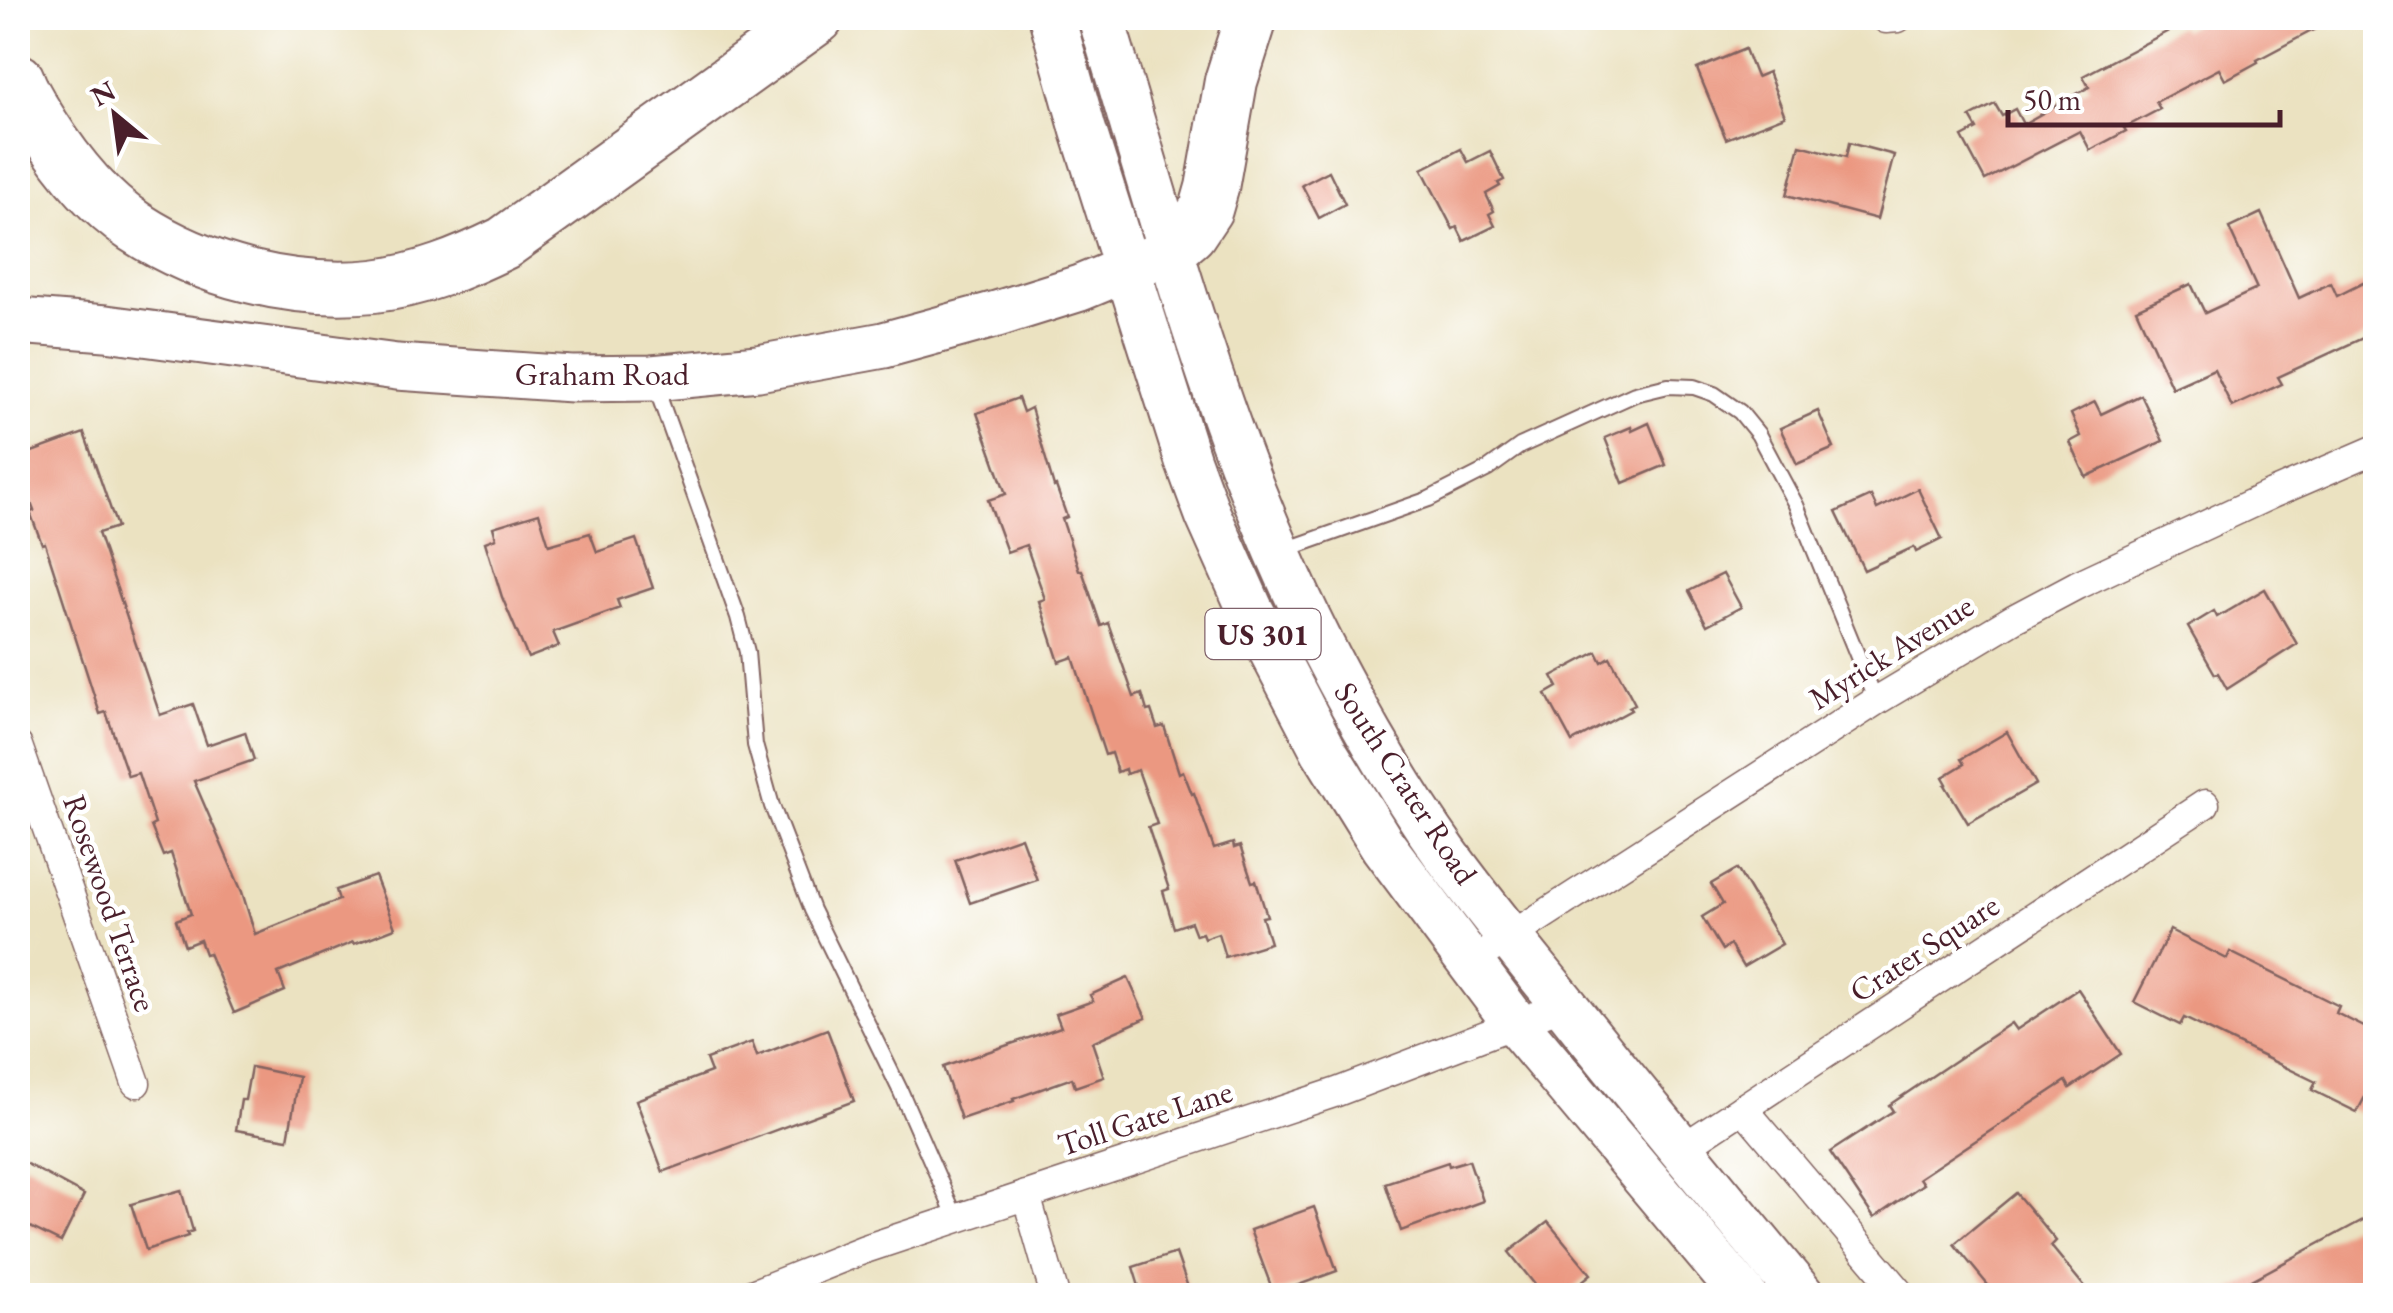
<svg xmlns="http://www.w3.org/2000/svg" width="2393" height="1313" viewBox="0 0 2393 1313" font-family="'EB Garamond',serif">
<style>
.building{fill:#eb9881}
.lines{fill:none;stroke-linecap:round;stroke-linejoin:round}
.lane-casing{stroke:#826360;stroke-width:18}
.street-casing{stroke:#826360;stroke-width:31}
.primary-casing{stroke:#826360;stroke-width:49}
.highway-casing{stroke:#826360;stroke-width:56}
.lane{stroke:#fff;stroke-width:14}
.street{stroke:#fff;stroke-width:28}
.primary{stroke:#fff;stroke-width:45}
.highway{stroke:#fff;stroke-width:52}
.labels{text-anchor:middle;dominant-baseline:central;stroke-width:9;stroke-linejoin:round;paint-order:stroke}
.shield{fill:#fff;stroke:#80626b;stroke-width:2.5}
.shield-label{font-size:30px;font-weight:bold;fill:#4a1f2b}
.street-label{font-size:32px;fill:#4a1f2b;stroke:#fff}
</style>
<rect width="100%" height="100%" fill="#fff"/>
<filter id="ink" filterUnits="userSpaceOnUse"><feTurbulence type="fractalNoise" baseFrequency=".01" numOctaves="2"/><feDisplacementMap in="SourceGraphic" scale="20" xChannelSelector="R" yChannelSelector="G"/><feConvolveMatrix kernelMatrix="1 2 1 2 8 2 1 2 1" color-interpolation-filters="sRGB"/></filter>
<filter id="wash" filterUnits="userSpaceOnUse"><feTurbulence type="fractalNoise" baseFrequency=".0048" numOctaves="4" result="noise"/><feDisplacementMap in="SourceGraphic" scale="40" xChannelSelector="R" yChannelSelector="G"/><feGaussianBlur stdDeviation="2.25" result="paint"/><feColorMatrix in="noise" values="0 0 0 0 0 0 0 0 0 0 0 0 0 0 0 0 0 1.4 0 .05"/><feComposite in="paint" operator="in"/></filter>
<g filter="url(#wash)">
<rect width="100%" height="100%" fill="#ebe2c1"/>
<g id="blocks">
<!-- building -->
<g class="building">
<polygon points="2205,18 2336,18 2257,60 2258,62 2225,80 2219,69 2156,102 2160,109 2124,128 2126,131 2090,150 2080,131 1985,180 1962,137 1977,129 1970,117 1995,104 2002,116 2015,109 2023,124 2089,87 2083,76 2180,25 2182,30"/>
<polygon points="1745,49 1756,77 1768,72 1785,116 1726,139 1697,69"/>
<polygon points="1849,143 1894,155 1877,219 1787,195 1800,145 1846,157"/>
<polygon points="1461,149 1468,162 1490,151 1504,180 1498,183 1500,186 1486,194 1494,211 1489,214 1495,226 1464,241 1457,227 1453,229 1422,169"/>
<polygon points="1329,171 1345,204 1319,218 1302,185"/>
<polygon points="2261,213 2299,298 2331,283 2337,296 2363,283 2376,311 2376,332 2278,377 2282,384 2232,407 2214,369 2172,388 2136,309 2191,284 2205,313 2257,289 2229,228"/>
<polygon points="2141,395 2163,441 2086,477 2070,442 2081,436 2071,414 2095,402 2101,414"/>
<polygon points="1018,398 1023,412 1031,408 1054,487 1056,486 1067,517 1062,519 1079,570 1082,570 1101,626 1108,623 1134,697 1142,694 1147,711 1151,710 1157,728 1164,726 1179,773 1183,771 1192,794 1194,793 1214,849 1233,843 1234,848 1240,846 1252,882 1256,881 1267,916 1262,917 1270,943 1225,957 1218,933 1204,938 1202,933 1196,935 1191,922 1174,928 1163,891 1169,889 1148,827 1157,824 1138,770 1126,774 1125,769 1117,772 1111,753 1105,755 1073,657 1059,662 1039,601 1045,599 1026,545 1007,552 988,500 1006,494 977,413"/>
<polygon points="1818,411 1834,448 1797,464 1780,428"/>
<polygon points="1649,423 1666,465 1623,483 1605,438 1631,427 1632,431"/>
<polygon points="84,433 117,527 98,533 160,715 193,704 207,745 245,732 254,760 194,781 242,892 255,934 339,900 336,890 375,876 395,928 354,944 353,942 278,973 285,991 234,1013 209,953 205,954 200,940 185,946 176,920 191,914 171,853 163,856 151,826 155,824 138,773 128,776 106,712 100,714 45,543 42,544 30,512 34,511 22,479 26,478 18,457"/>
<polygon points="1918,489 1942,539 1916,552 1914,547 1864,570 1836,512 1871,496 1877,509"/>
<polygon points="539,513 549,545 590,533 597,552 636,539 653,588 617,600 620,608 553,632 559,646 528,658 502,597 485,542 496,538 493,527"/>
<polygon points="1723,574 1741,607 1707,625 1689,591"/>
<polygon points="2265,589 2297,644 2227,689 2218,673 2215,674 2188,627 2214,611 2217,617"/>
<polygon points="1597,652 1602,662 1610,657 1635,704 1629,707 1631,710 1572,742 1546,694 1558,687 1552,676"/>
<polygon points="2007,732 2036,784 1968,823 1945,785 1947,784 1943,777 1964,764 1961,759"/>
<polygon points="1021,837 1037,880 970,903 955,860"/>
<polygon points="1737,869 1782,944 1743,967 1730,945 1722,950 1702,917 1723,904 1711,884"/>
<polygon points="2170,930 2227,959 2230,952 2339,1006 2336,1013 2376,1033 2376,1076 2357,1112 2312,1090 2316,1082 2184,1018 2180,1025 2134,1002"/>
<polygon points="1128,978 1146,1018 1092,1042 1104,1077 1075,1087 1072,1078 1013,1099 1014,1101 961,1119 943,1067 1061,1027 1056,1014 1093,1001 1090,995"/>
<polygon points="2078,989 2121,1054 2070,1088 2066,1081 1919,1178 1923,1184 1874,1218 1830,1152 1893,1111 1889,1105 2011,1023 2016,1030"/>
<polygon points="827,1029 854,1101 663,1172 636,1100 711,1072 706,1059 752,1042 757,1056"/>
<polygon points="251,1067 299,1077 288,1139 236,1130 241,1100 245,1100"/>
<polygon points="1469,1160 1483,1201 1401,1231 1385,1183 1448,1162 1449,1166"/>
<polygon points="25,1163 84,1195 61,1242 18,1221 18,1180"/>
<polygon points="181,1190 193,1231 187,1233 188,1236 146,1250 131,1204"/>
<polygon points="2016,1193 2056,1241 2051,1246 2092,1296 1997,1296 1954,1244"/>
<polygon points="1314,1207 1337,1271 1274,1294 1250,1230"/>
<polygon points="2376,1213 2376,1296 2222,1296"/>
<polygon points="1548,1222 1591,1274 1564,1296 1544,1296 1509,1252"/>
<polygon points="1176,1253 1191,1296 1142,1296 1133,1267"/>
</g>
</g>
</g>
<g filter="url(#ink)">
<use href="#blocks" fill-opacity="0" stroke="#826360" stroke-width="2.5"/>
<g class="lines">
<!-- lane casing -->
<g class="lane-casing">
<g id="lane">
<polyline points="654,382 738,617 747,652 755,745 772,806 812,910 900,1090 956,1218"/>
<polyline points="1282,551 1429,499 1488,469 1520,446 1635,394 1668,386 1694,387 1714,394 1740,412 1758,434 1796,505 1876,701"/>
</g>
</g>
<!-- street casing -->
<g class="street-casing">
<g id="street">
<polyline points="1886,19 1898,18"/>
<polyline points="18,746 136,1083"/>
<polyline points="1469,963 1876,701 2013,619 2077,585 2272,494 2376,449"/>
<polyline points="1743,1108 1903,1296"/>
<polyline points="1681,1149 2205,804"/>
<polyline points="1026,1195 1055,1296"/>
<polyline points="747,1296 865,1249 1337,1092 1564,1005"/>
</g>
</g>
<!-- primary casing -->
<g class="primary-casing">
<g id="primary">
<polyline points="1052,18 1083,129 1188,461 1208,515 1250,609 1324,751 1383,846 1516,1024 1744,1296"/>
<path d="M 1101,18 C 1169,242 1227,472 1339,679 C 1371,739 1406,798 1445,853 C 1484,907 1526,957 1567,1008 C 1644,1105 1723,1200 1802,1296"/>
<polyline points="18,321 106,328 397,367 572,379 652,378 758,368 884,345 997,314 1080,288 1155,257"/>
</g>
</g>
<!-- highway casing -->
<g class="highway-casing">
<g id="highway">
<path d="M 18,80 C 24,97 34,111 43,126 C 67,164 97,202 135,227 C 204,272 292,294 374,286 C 420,281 463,263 504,243 L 817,18"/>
<polyline points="1171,249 1190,233 1206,209 1212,188 1231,81 1251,18"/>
</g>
</g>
<!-- lane -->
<use href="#lane" class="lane"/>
<!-- street -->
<use href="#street" class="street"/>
<!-- primary -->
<use href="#primary" class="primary"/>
<!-- highway -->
<use href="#highway" class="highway"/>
</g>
</g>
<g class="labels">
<!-- shield labels -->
<rect class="shield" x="1205.5" y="609" width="115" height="50" rx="8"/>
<g class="shield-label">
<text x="1263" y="634">US 301</text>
</g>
<!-- street labels -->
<g class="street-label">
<text x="602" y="374">Graham Road</text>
<text transform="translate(1891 652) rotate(-32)">Myrick Avenue</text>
<text transform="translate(1406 783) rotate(57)">South Crater Road</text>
<text transform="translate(110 903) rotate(71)">Rosewood Terrace</text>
<text transform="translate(1924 948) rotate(-33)">Crater Square</text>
<text transform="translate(1145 1118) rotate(-18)">Toll Gate Lane</text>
</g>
</g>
<!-- margin -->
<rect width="2393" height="1313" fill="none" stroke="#fff" stroke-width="60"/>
<!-- north arrow -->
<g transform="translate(115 115) rotate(331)" stroke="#ffffff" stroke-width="8" paint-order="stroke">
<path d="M0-8L18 38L0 25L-18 38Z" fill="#4a1f2b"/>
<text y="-15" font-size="28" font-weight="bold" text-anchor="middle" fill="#4a1f2b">N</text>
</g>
<!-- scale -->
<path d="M2008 110v15h272v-15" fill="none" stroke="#4a1f2b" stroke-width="5"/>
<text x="2023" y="110" font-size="30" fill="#4a1f2b" stroke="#ffffff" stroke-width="8" paint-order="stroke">50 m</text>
</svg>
